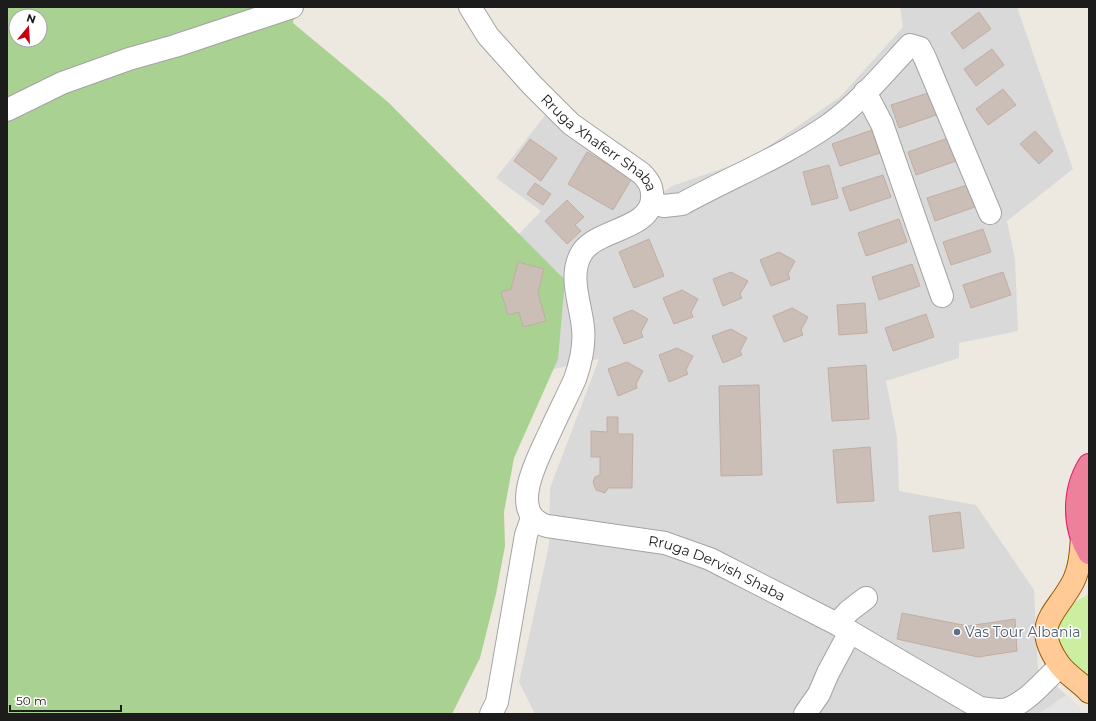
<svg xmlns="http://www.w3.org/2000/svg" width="1096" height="721" viewBox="0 0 1096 721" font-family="Montserrat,sans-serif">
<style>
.residential{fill:#dad9d9}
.grass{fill:#cceea1}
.forest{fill:#a9d191;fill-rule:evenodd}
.parking{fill:#e4e4e4}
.building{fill:#cabeb6;stroke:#c1ada2}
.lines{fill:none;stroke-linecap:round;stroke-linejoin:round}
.minor-casing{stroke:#a3a3a3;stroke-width:24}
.major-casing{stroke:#945800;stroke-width:24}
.highway-casing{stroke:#e4156b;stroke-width:24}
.minor{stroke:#fff;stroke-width:22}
.major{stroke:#ffca95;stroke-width:22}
.highway{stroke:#ed819c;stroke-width:22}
.service-dot{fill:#5c6f8a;stroke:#fff;stroke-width:1.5}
.labels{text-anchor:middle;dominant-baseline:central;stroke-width:3;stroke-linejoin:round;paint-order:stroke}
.street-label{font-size:14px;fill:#1c1c1c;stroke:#fff}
.service-label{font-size:14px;fill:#4e5e75;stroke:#fff;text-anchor:start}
</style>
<rect width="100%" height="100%" fill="#eee9e0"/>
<!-- residential -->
<polygon class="residential" points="900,7 1017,7 1073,169 1007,221 1015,259 1018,331 959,343 959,358 886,381 897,437 899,491 976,505 1034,590 1038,669 1079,707 1082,714 535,714 519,682 549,545 550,488 599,359 456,391 461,295 541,211 496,178 550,109 659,195 672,186 750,159 840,97 903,27"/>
<!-- grass -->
<polygon class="grass" points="1089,594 1089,676 1066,657 1057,646 1056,622 1073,603"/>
<!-- forest -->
<path class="forest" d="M 7,7 L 296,7 L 293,23 L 388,102 L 565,280 L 558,359 L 514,458 L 504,512 L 505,546 L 496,594 L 480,658 L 452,714 L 7,714 ZM 16,16 L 40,16 L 40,40 L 16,40 Z"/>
<!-- parking -->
<polygon class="parking" points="1066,695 1079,707 1082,714 1035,714 1043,711"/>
<!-- building -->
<g class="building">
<polygon points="979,12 991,29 963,49 951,33"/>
<polygon points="992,49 1004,65 976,86 964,69"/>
<polygon points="1003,89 1016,105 988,125 976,109"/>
<polygon points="931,92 939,114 899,128 891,105"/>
<polygon points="872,130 880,153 840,166 832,144"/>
<polygon points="1035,131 1053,151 1039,164 1020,144"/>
<polygon points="948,138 956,161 916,175 908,152"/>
<polygon points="530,139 557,158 541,181 514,161"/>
<polygon points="587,152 632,178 613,210 568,184"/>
<polygon points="829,165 838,198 812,205 803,172"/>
<polygon points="883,175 891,197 850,211 842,188"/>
<polygon points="535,183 551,194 543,205 527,194"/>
<polygon points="967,185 975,207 935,221 927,198"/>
<polygon points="567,200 584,217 575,225 581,231 567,244 545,221"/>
<polygon points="899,219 907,242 866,256 858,233"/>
<polygon points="983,229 991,252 951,265 943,242"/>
<polygon points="649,239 664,276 634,288 619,252"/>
<polygon points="779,252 795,261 788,274 790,279 771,286 760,260"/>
<polygon points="518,262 544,269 538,293 546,321 523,327 519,312 508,315 501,292 511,289"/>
<polygon points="912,264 920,286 879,300 872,277"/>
<polygon points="731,272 748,281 740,294 742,298 723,306 713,279"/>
<polygon points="1003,272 1011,295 971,308 963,285"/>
<polygon points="682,290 698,299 691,312 693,317 674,324 663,298"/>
<polygon points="865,303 867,333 839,335 837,305"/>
<polygon points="792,308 808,317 801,330 803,335 784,342 773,316"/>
<polygon points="632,310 648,319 641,332 643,337 624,344 613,318"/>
<polygon points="926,314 934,337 893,351 885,328"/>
<polygon points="731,329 747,338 740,351 742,355 723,363 712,336"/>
<polygon points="677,348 693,356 686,370 688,374 669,382 659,355"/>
<polygon points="627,362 643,371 636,384 637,388 618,396 608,369"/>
<polygon points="866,365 869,419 832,421 828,368"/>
<polygon points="759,385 762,475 721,476 719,386"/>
<polygon points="607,417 618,417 618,434 633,434 632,488 608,488 605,493 596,490 593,482 595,477 600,475 600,457 591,457 591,431 607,432"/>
<polygon points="870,447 874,501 837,503 833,450"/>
<polygon points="960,512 964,548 933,552 929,516"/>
<polygon points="902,613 968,626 1015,619 1017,651 978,657 897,639"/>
</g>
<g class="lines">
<!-- minor casing -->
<g class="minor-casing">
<g id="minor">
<path id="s1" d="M 470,7 L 488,36 L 531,84 L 571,124 L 641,173 C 649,181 653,187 652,199 C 650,229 599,229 583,251 C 567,274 581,304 583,328 C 585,346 581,362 575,379 C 567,397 558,414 550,432 C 539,456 506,514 547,526 L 665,543 L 710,559 L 837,624 L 980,708 C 989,709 1001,712 1010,708 C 1029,700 1045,680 1060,666"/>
<polyline points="865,92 882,124 942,296"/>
<polyline points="7,110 62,83 129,59 175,46 292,7"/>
<path d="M 652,203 L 664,206 L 682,204 C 731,177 784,156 830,124 C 860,102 885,72 910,45 L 920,48 L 925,58 L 990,213"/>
<polyline points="837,624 849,611 866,598"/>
<polyline points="491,714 497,702 526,535 532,518"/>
<polyline points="805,714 819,694 828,673 850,632"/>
</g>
</g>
<!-- major casing -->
<g class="major-casing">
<path id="major" d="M 1082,537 C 1081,552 1080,568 1073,582 C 1055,616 1031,623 1059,664 C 1067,675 1080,682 1089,692"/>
</g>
<!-- highway casing -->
<g class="highway-casing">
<path id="highway" d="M 1089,465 C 1073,491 1073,526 1089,553"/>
</g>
<!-- minor -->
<use href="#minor" class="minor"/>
<!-- major -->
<use href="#major" class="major"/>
<!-- highway -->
<use href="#highway" class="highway"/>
</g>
<!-- markers -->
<circle class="service-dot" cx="957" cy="632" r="4"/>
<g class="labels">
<!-- street labels -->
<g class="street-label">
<text stroke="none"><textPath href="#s1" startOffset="189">Rruga Xhaferr Shaba</textPath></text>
<text stroke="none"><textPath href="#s1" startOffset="834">Rruga Dervish Shaba</textPath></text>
</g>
<!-- service labels -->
<g class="service-label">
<text x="965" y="632">Vas Tour Albania</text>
</g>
</g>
<!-- border -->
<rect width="1096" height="721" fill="none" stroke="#1c1c1c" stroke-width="16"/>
<!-- north arrow -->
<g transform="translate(28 28) rotate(18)"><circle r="19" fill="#ffffff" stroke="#a4a4a4"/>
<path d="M0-3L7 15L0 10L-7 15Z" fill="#c8000e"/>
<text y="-6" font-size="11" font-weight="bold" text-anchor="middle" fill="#1c1c1c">N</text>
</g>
<!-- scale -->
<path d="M10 705v6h111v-6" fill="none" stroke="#1c1c1c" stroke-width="2"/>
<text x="16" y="705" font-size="12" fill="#1c1c1c" stroke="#ffffff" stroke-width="3" paint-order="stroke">50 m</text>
</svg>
